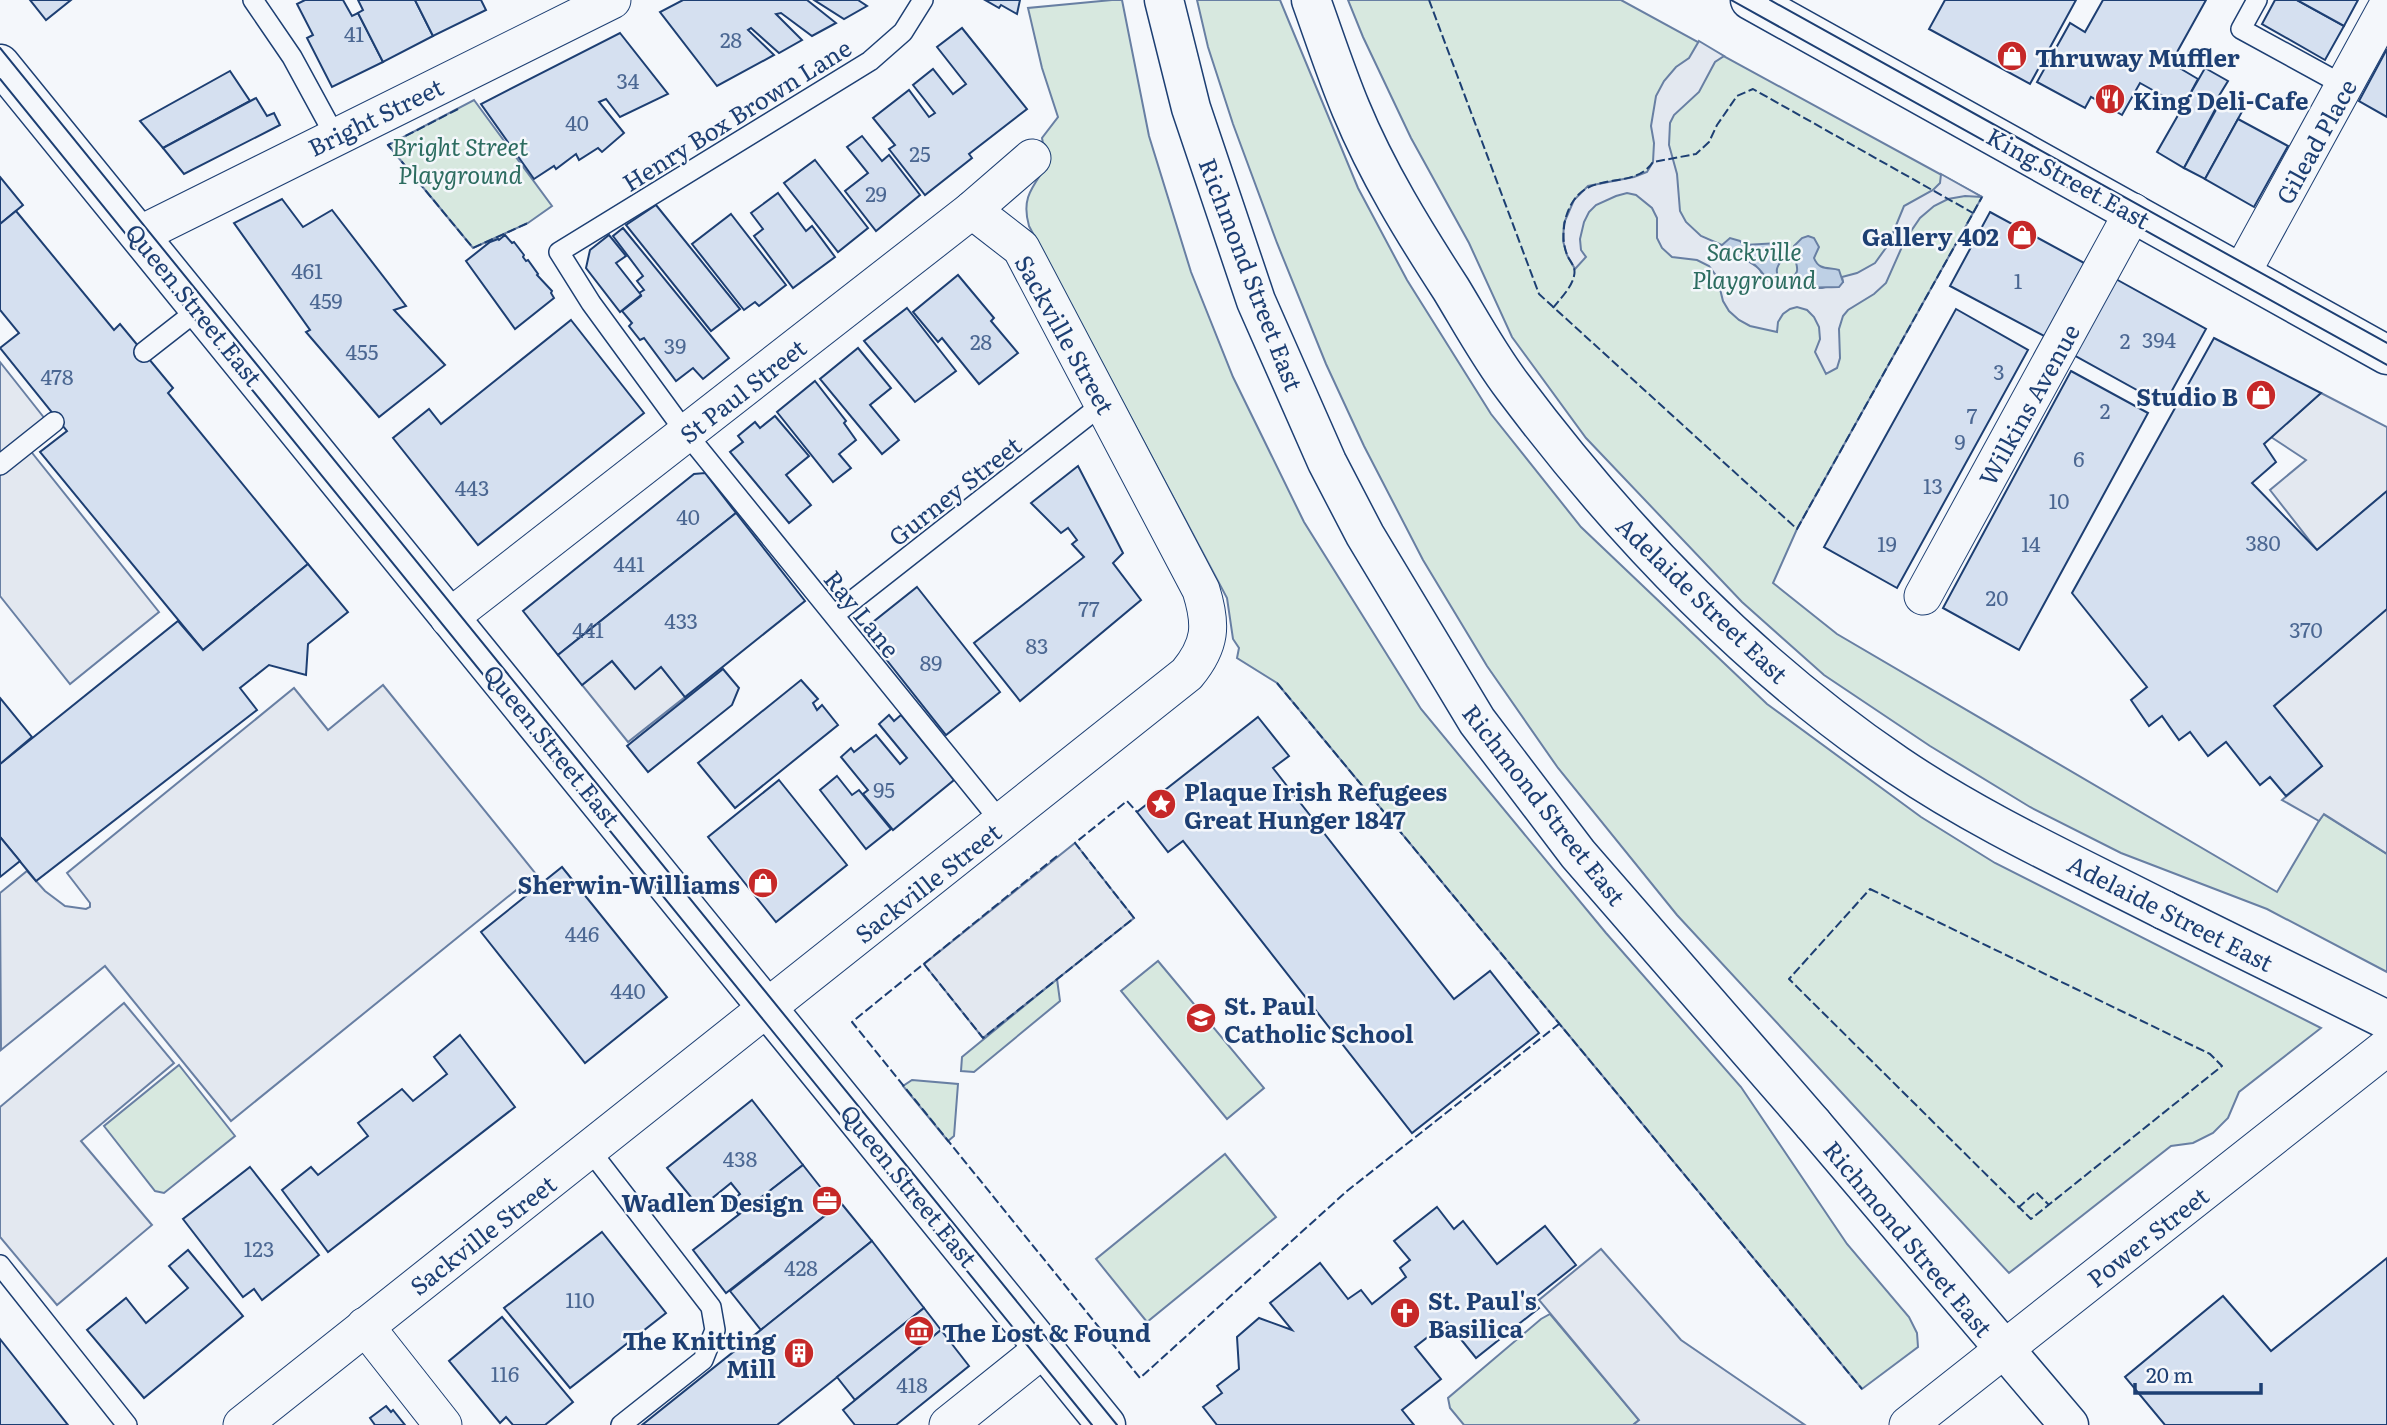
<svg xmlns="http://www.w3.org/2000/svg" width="2387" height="1425" viewBox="0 0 2387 1425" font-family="Literata,serif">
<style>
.green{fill:#d7e8df;stroke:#687fa3;stroke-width:2}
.parking{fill:#e3e8f0;stroke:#687fa3;stroke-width:2}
.water{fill:#bed0e5;stroke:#687fa3;stroke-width:2}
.building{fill:#d5e0f0;stroke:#1d3f73;stroke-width:2}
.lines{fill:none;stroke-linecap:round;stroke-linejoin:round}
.service-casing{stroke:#1d3f73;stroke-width:22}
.minor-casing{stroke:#1d3f73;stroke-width:39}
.secondary-casing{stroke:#1d3f73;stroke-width:41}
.motorway-casing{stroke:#1d3f73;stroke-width:41}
.service{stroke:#f4f7fb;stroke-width:19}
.minor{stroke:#f4f7fb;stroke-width:37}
.secondary{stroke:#f4f7fb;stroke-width:38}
.motorway{stroke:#f4f7fb;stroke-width:38}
.tram{stroke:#1d3f73;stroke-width:2}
.fence{stroke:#1d3f73;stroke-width:2;stroke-dasharray:9 3.5;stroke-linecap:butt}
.labels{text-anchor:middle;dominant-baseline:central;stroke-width:5;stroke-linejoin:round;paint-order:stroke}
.number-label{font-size:21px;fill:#4b6792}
.poi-label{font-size:24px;font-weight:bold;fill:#1d3f73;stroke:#f4f7fb;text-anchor:start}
.street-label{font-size:24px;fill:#1d3f73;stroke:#f4f7fb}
.park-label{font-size:24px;font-style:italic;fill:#2c6c60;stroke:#f4f7fb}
</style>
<rect width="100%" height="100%" fill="#f4f7fb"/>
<!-- green -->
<g class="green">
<path d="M 1112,0 L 1122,0 L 1149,136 L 1191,272 L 1233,377 L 1304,522 L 1421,709 L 1606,933 L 1741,1087 L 1847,1244 L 1909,1317 L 1917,1333 L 1918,1347 L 1862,1389 L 1277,683 L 1237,658 L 1239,648 L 1233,639 L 1227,598 L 1029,226 C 1021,198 1032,188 1047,165 L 1042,138 L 1058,117 L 1042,68 L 1028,8 Z"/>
<polygon points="1197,0 1280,0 1358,188 1407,280 1491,414 1581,527 1767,704 1921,817 1995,863 2321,1028 2239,1092 2228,1118 2213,1133 2193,1143 2171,1146 2009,1273 1677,915 1558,768 1487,666 1423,560 1364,446 1326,364 1277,243 1233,124 1208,47"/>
<polygon points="1348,0 1621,0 1982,197 1797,529 1773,583 1837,634 2277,892 2323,814 2387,854 2387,972 2267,909 2121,853 2030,807 1930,746 1824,675 1742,602 1586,438 1512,337 1469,243 1411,138 1363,37"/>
<polygon points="474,100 552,206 528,223 473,248 388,145"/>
<polygon points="1158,961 1264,1088 1227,1119 1121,991"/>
<polygon points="1057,979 1060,1001 974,1072 961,1071 962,1057"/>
<polygon points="179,1065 235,1136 164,1193 155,1191 104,1126"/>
<polygon points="912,1080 958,1084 954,1136 948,1141 903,1086"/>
<polygon points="1225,1154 1276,1217 1147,1322 1096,1259"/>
<polygon points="1550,1314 1639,1420 1633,1425 1464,1425 1450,1408 1448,1398 1541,1319"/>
</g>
<!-- parking -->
<g class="parking">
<polygon points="1699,41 1724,56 1715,62 1699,92 1674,115 1670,123 1669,145 1677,174 1680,211 1686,222 1701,236 1722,245 1727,255 1746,260 1759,268 1765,279 1788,288 1822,288 1843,282 1842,277 1857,273 1875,263 1888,245 1904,206 1933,190 1940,183 1941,174 1982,197 1965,196 1948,199 1934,206 1920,218 1905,240 1886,283 1874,294 1848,310 1843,316 1839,329 1840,358 1837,368 1826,374 1815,352 1820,339 1819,327 1814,317 1807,310 1797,307 1790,309 1783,314 1778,322 1777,332 1750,326 1739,320 1729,311 1723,301 1717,277 1709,266 1697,260 1672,257 1662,248 1657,238 1657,218 1652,208 1636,195 1627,193 1616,196 1596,205 1589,212 1584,222 1580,239 1581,250 1586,257 1575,269 1567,255 1563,241 1564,223 1574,200 1588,186 1634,177 1647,172 1653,162 1654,143 1651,126 1656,96 1664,81 1676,67 1689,58"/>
<polygon points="0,362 53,429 29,449 159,612 70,684 0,596"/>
<polygon points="2321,393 2387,427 2387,491 2317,550 2270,490 2306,460 2271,437"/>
<polygon points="2387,609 2387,854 2324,814 2319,821 2282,800 2322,766 2274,706"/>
<polygon points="612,661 635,688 661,667 685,697 628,742 582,685"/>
<polygon points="383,685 536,874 231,1121 105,966 1,1050 0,893 27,871 45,891 65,906 86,909 90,907 90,903 67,873 294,688 328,730"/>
<polygon points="1075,843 1134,918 983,1038 924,964"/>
<polygon points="124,1003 174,1063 81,1141 152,1225 57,1305 0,1237 0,1107"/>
<polygon points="1601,1249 1681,1340 1805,1425 1633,1425 1639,1420 1539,1300"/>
</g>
<!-- water -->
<path class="water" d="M 1808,236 L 1814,238 L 1819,247 L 1814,258 C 1819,271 1829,267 1839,270 L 1843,282 L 1839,287 C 1824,287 1785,290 1772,283 C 1765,279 1763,272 1757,267 C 1749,259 1738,257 1726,255 L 1722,245 L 1730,238 L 1740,241 L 1744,245 L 1779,243 L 1784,255 C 1781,264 1774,266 1778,277 L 1785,280 C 1808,273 1791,262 1794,246 L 1802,238 Z"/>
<!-- building -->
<g class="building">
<polygon points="30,0 71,0 46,20"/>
<polygon points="305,0 343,0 352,16 358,13 383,62 332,87 307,38 313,35 297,4"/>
<polygon points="358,0 415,0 433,36 383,62 358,13 363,10"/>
<polygon points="415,0 481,0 486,10 433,36"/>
<polygon points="683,0 807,0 836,23 812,36 781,13 776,14 802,40 779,53 751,28 748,30 774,55 717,86 660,12"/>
<polygon points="814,0 858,0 867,6 844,19"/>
<polygon points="985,0 1020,0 1017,14 1001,5 999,8"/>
<polygon points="1945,0 2076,0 2030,84 1929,29"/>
<polygon points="2103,0 2206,0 2171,63 2198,79 2183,107 2140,83 2122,115 2091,97 2085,108 2037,82 2070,23 2085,32"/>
<polygon points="2275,0 2297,0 2344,26 2325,60 2262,24"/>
<polygon points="2297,0 2358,0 2344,26"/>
<polygon points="962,28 1027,109 969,154 972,158 925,195 889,149 895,145 873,118 909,90 929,117 935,113 913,85 933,69 953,94 966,84 937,47"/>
<polygon points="620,33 668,94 620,117 606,99 599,102 624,133 602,152 598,148 579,160 576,154 556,169 554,166 534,179 481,104"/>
<polygon points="2387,49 2387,117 2359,101"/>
<polygon points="2205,68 2228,81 2214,104 2217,106 2184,168 2157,152"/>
<polygon points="230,71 250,101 163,148 140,121"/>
<polygon points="2223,97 2244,108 2205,179 2184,168"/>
<polygon points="256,98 267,116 274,113 280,125 184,174 163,148"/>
<polygon points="2238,119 2288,146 2254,207 2205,179"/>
<polygon points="862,136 882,161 889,155 920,195 876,231 845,191 868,173 847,147"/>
<polygon points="815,160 868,228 838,252 784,183"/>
<polygon points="0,177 23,205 0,224"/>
<polygon points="778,193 806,231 812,226 835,257 793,288 754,236 763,229 751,213"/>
<polygon points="282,199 303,227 332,210 406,306 394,310 445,365 379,417 306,332 310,330 234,223"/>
<polygon points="656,205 740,309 711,331 626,225"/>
<polygon points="16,211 114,330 120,324 173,388 168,393 308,564 203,650 40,452 67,431 0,348 19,333 0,310 0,224"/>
<polygon points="1990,212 2086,264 2046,337 1950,286"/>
<polygon points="731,214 786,285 759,306 755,302 744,310 692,244"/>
<polygon points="623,228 729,358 703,379 693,368 676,381 644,338 640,340 629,326 632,323 622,311 641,296 639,293 644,290 637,281 643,276 613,236"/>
<polygon points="505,235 512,243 514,242 524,255 523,257 526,261 528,260 538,274 537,275 552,291 551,293 554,298 515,329 466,261 490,242 498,239 499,240"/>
<polygon points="609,235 626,256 616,263 641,295 620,312 586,268 590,250"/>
<polygon points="958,275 994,318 991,321 1018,353 979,384 942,338 938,342 913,312"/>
<polygon points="2114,278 2206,329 2164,405 2072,354"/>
<polygon points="907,308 956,371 915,402 864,341"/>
<polygon points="1956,309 2028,350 1897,588 1824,547"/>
<polygon points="571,320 644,413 478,545 393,438 429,409 441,424"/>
<polygon points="2214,338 2321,393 2264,444 2276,462 2252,483 2317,550 2387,491 2387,609 2274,706 2322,766 2286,796 2270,777 2260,785 2226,742 2208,756 2190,732 2179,740 2162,716 2149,726 2131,700 2147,687 2072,593"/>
<polygon points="858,348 891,388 870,405 899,440 882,454 820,379"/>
<polygon points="2071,371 2148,413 2019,650 1943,608"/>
<polygon points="815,381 846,421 844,423 856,440 839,454 851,468 833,482 777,412"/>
<polygon points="775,416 809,456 786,475 811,505 789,523 730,452 743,442 738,436 755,422 760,428"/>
<polygon points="1078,466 1123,553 1113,563 1141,600 1020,701 974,643 1084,557 1072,544 1077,540 1068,528 1061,533 1031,503"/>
<polygon points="705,473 736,513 558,655 523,611 694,474"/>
<polygon points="736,513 805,601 685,697 661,667 635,689 612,661 582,685 558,655"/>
<polygon points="308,564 348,612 308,644 306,675 269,665 240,688 257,710 36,881 0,837 0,764 178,621 203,650"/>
<polygon points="917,587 1000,692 946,735 863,630"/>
<polygon points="723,669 739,688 732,705 648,772 627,746"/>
<polygon points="801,680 818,699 813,703 817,710 822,705 838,725 735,808 698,763"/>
<polygon points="0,698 32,737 0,764"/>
<polygon points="889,715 894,721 901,715 954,780 893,830 863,794 868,790 841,757 851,748 854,752 876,735 900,764 907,758 879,724"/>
<polygon points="1258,717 1289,756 1273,768 1454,999 1490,971 1539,1033 1412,1133 1183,841 1168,852 1137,812"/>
<polygon points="837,776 852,795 859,790 891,829 866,849 820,790"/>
<polygon points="779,780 847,865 776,922 708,837"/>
<polygon points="0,837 20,861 0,877"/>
<polygon points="562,867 667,997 585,1063 481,932"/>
<polygon points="460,1035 515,1107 328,1252 282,1190 311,1167 318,1175 368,1136 358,1123 402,1089 413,1101 447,1074 434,1057"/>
<polygon points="752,1100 803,1165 739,1215 730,1202 740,1194 731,1183 700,1208 667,1168"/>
<polygon points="803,1165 836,1207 726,1293 693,1250"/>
<polygon points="250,1167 319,1255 262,1300 254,1289 243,1297 183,1219"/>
<polygon points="841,1203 872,1241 761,1330 730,1291"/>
<polygon points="1437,1207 1454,1229 1463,1221 1497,1264 1545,1226 1576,1265 1532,1300 1539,1308 1476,1358 1447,1322 1415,1347 1441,1379 1402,1410 1414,1425 1217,1425 1203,1407 1222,1393 1217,1386 1239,1369 1237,1337 1259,1318 1292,1330 1270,1303 1320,1263 1348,1299 1361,1290 1372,1304 1406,1277 1400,1268 1410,1260 1394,1241"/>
<polygon points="602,1232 666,1313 570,1388 504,1308"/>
<polygon points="872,1241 924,1308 777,1425 642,1425"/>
<polygon points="188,1250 243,1316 144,1398 87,1330 126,1298 146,1323 188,1288 169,1266"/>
<polygon points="2387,1258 2387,1425 2165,1425 2125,1377 2223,1296 2271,1351"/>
<polygon points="924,1308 941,1330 855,1400 837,1377"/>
<polygon points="502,1317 573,1402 545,1425 513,1425 506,1417 500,1423 449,1361"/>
<polygon points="941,1330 969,1366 896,1425 855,1425 843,1410"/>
<polygon points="0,1339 68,1425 0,1425"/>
<polygon points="386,1406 391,1412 393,1410 405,1425 375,1425 370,1418"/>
</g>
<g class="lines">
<!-- service casing -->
<g class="service-casing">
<g id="service">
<polyline points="253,0 292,57 335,136"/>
<polyline points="923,0 903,32 870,61 559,252 591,303 686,433 1002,823"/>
<polyline points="2257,0 2241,29 2345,86"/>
<polyline points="144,352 199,309"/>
<polyline points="0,465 54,422"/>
<polyline points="834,615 1104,403"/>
<polyline points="589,1149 711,1307 715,1330 703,1360 621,1425"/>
<polyline points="0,1265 127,1425"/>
</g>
</g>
<!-- minor casing -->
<g class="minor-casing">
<g id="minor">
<polyline points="139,235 612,0"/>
<polyline points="2241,274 2387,7"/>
<polyline points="1923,596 2133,212"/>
<polyline points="449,618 972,210 1032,158"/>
<polyline points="365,1326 443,1425"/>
<path d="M 242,1425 L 1187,674 C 1211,645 1212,625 1201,590 L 1021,248 L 972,210"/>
<polyline points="948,1425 1044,1348"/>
<polyline points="1908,1425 2387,1047"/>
</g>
</g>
<!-- secondary casing -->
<g class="secondary-casing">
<g id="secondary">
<polyline points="1750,0 2387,355"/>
<polyline points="0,64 1106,1425"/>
<polyline points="2164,910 2387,1020"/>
<polyline points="1813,1124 2069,1425"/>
</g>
</g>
<!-- motorway casing -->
<g class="motorway-casing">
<g id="motorway">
<polyline points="1164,0 1191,108 1256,301 1327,462 1365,535 1477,721 1578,854 1813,1124"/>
<path d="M 1311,0 C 1324,36 1336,73 1351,109 C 1377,172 1414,232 1451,289 C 1471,322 1490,357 1513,387 C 1621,531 1748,664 1897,765 C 1981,822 2074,864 2164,910"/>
</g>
</g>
<!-- service -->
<use href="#service" class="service"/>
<!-- minor -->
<use href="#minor" class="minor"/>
<!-- secondary -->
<use href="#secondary" class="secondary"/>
<!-- motorway -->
<use href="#motorway" class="motorway"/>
<!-- tram -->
<g class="tram">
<polyline points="1731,0 2387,365"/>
<polyline points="1770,0 2387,343"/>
<polyline points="0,48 1117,1425"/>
<polyline points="0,79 1092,1425"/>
</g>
<!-- fence -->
<g class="fence">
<polyline points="1429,0 1539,294 1797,529 1982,197"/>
<polyline points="458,109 388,145 473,248 528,223"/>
<path d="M 1553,308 C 1560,299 1572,287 1574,276 C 1576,268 1572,264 1568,257 C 1560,240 1563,215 1574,200 C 1594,171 1634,190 1653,162 L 1696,154 L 1709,142 L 1717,125 L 1737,96 L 1753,89 L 1973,213"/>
<polyline points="1277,683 1862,1389"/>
<polyline points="1057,856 852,1022 1140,1378 1347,1191 1559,1024"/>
<polygon points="1870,889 2210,1054 2222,1066 2031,1219 1789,979"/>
<polyline points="924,964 983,1038 1134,918 1075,843 1127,801 1137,812"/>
<polyline points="2018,1208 2036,1192 2049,1205"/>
</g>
</g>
<!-- icons -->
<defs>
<g id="shop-disc" transform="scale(1.575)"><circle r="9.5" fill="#c62828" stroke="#f4f7fb"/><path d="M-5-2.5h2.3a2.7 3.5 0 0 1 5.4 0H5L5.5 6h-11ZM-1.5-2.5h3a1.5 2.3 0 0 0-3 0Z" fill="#fff"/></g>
<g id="restaurant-disc" transform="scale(1.575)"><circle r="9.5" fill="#c62828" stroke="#f4f7fb"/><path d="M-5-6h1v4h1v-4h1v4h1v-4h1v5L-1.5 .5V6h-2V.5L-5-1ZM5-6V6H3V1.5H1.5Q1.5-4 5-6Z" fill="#fff"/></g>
<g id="sight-disc" transform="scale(1.575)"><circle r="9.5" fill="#c62828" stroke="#f4f7fb"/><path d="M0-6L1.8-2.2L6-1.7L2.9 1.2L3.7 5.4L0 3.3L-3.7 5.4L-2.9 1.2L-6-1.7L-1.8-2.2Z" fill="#fff"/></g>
<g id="school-disc" transform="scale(1.575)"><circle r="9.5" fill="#c62828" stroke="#f4f7fb"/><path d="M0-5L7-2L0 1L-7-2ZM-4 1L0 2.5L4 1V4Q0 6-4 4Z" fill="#fff"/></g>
<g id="office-disc" transform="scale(1.575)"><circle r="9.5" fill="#c62828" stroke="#f4f7fb"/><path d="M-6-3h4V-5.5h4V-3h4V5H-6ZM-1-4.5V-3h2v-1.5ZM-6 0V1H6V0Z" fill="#fff"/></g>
<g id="church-disc" transform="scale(1.575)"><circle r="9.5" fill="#c62828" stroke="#f4f7fb"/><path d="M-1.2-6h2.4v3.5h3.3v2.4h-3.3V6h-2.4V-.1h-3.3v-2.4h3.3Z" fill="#fff"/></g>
<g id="museum-disc" transform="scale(1.575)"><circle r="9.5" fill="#c62828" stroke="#f4f7fb"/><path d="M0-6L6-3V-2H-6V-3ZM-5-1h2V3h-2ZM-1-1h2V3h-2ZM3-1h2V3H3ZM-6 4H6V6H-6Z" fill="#fff"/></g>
<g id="building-disc" transform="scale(1.575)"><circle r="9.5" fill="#c62828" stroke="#f4f7fb"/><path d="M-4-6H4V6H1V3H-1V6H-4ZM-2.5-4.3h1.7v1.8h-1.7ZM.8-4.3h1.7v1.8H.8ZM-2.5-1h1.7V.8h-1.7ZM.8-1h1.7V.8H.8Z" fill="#fff"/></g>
</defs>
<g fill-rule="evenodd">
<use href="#shop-disc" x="2012" y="56"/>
<use href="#restaurant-disc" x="2110" y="99"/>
<use href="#shop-disc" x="2022" y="235"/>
<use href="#shop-disc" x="2261" y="395"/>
<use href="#sight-disc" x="1161" y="804"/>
<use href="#shop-disc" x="763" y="883"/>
<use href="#school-disc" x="1201" y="1018"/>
<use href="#office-disc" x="827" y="1201"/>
<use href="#church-disc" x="1405" y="1313"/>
<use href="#museum-disc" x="919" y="1331"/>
<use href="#building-disc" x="799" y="1353"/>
</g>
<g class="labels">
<!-- number labels -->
<g class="number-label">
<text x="354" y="32">41</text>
<text x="731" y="38">28</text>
<text x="628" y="79">34</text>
<text x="577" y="121">40</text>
<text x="920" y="152">25</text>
<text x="876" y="192">29</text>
<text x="307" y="269">461</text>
<text x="2018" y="279">1</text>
<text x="326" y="299">459</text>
<text x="2159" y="338">394</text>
<text x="2125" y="339">2</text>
<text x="981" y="340">28</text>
<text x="675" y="344">39</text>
<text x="362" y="350">455</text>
<text x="1999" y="370">3</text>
<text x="57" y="375">478</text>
<text x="2105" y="409">2</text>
<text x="1972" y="414">7</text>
<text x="1960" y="440">9</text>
<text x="2079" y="457">6</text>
<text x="1933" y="484">13</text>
<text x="472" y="486">443</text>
<text x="2059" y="499">10</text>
<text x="688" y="515">40</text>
<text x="2263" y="541">380</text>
<text x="1887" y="542">19</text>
<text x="2031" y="542">14</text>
<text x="629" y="562">441</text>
<text x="1997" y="596">20</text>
<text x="1089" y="607">77</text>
<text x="681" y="619">433</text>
<text x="588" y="628">441</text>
<text x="2306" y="628">370</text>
<text x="1037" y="644">83</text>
<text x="931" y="661">89</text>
<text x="884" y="788">95</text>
<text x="582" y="932">446</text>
<text x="628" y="989">440</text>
<text x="740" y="1157">438</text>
<text x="259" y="1247">123</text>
<text x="801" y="1266">428</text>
<text x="580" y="1298">110</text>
<text x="505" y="1372">116</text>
<text x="912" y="1383">418</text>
</g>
<!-- poi labels -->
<g class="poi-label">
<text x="2035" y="56">Thruway Muffler</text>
<text x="2133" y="99">King Deli-Cafe</text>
<text x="1999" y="235" text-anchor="end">Gallery 402</text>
<text x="2238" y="395" text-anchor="end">Studio B</text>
<text x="1184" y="790">Plaque Irish Refugees<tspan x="1184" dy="28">Great Hunger 1847</tspan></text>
<text x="740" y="883" text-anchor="end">Sherwin-Williams</text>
<text x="1224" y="1004">St. Paul<tspan x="1224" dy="28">Catholic School</tspan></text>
<text x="804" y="1201" text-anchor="end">Wadlen Design</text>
<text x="1428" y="1299">St. Paul's<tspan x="1428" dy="28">Basilica</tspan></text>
<text x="942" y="1331">The Lost &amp; Found</text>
<text x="776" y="1339" text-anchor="end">The Knitting<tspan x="776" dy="28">Mill</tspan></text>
</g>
<!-- street labels -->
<g class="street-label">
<text transform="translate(736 114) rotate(-32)">Henry Box Brown Lane</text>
<text transform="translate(375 116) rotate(-26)">Bright Street</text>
<text transform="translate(2315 141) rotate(-61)">Gilead Place</text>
<text transform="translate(2069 177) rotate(29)">King Street East</text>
<text transform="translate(1252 274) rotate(69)">Richmond Street East</text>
<text transform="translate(195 304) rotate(51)">Queen Street East</text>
<text transform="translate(1066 334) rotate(61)">Sackville Street</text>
<text transform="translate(742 390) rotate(-38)">St Paul Street</text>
<text transform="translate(2028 404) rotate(-61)">Wilkins Avenue</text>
<text transform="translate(954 490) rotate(-38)">Gurney Street</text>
<text transform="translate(1703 599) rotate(44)">Adelaide Street East</text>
<text transform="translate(863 613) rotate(51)">Ray Lane</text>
<text transform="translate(553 745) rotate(51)">Queen Street East</text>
<text transform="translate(1545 804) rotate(52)">Richmond Street East</text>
<text transform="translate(927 882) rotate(-38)">Sackville Street</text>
<text transform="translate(2171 912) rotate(27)">Adelaide Street East</text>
<text transform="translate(910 1185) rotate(51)">Queen Street East</text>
<text transform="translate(482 1234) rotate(-38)">Sackville Street</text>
<text transform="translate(2147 1236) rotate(-38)">Power Street</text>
<text transform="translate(1909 1238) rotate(50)">Richmond Street East</text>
</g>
<!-- park labels -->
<g class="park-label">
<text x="460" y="145">Bright Street<tspan x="460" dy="28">Playground</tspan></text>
<text x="1754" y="250">Sackville<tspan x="1754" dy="28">Playground</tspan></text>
</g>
</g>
<!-- scale -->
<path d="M2135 1383v10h126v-10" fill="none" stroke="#1d3f73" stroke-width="3.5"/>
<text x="2146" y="1383" font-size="21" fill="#1d3f73" stroke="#f4f7fb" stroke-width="5" paint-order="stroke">20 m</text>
</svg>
